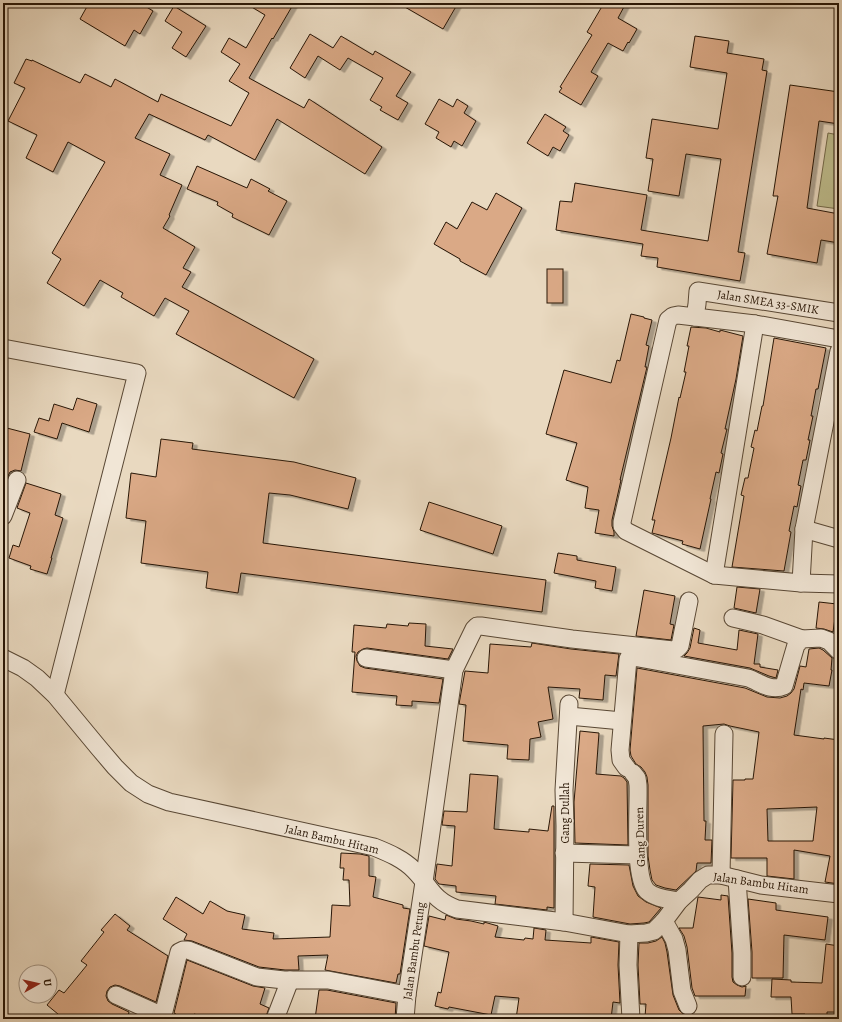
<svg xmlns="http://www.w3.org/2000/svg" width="842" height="1022" viewBox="0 0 842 1022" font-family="Alegreya,serif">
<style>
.pitch{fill:#bebd8d;stroke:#736a4a}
.building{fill:#daa986;stroke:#281606;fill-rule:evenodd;filter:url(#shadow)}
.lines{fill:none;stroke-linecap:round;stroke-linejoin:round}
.minor-casing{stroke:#584734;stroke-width:19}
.minor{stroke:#f1e6d6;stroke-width:17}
.labels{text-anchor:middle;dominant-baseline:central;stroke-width:3;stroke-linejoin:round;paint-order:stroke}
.street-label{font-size:12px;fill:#281606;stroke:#f1e6d6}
</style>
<defs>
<filter id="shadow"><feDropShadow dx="4.5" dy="2.5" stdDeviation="0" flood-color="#0004"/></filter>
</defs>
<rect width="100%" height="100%" fill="#e9d9c0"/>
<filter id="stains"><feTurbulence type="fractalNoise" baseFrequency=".005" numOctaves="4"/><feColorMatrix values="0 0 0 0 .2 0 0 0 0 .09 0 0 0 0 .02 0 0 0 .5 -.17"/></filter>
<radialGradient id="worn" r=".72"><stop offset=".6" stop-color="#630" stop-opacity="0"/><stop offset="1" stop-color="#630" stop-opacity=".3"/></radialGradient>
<!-- pitch -->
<polygon class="pitch" points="828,133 839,135 839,209 817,206"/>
<!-- building -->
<g class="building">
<polygon points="89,3 140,3 153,11 140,34 134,30 125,46 80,19"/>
<polygon points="245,3 294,3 273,39 272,38 249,78 304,108 309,99 382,147 365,174 277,119 255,160 208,135 205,140 149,114 135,138 170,154 160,175 182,185 169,215 170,216 163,228 195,247 183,268 191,272 182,287 314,359 294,398 176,334 189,311 165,298 154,316 121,297 123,293 100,280 84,306 47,283 61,259 52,253 105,162 68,142 53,172 26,158 37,135 8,121 25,88 14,83 26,59 32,61 32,60 80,83 85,74 111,87 115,79 158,102 161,94 231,126 249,93 229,81 240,64 221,52 229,38 246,48 265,15"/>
<polygon points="398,3 458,3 443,29"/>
<polygon points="604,3 626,3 618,18 637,29 629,43 628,42 623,51 608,43 591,72 598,76 581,105 559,92 562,88 560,87 592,35 587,32"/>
<polygon points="174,6 206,26 186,57 172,48 182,32 165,21"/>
<polygon points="310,34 333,48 341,36 373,55 375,51 411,72 396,96 408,103 398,120 380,110 382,107 370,100 383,78 348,58 340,70 318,56 305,78 290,68"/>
<polygon points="695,36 729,41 727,53 764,59 762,70 767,71 738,252 745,253 740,281 657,267 658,258 641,256 643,244 556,230 560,201 572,202 575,183 647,195 641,230 708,241 721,159 686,154 679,196 648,191 653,159 646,158 652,119 718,129 727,73 690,67"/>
<polygon points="790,85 839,92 839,124 819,121 807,208 839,214 839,243 821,240 817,263 767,254 778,196 773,196"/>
<polygon points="439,99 453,107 457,99 468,106 464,113 476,121 462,146 454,141 451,147 436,138 439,132 425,124"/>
<polygon points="545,114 566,127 563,131 569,135 560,151 553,147 548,156 527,143"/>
<polygon points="197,166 247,188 251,179 270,189 268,191 287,201 269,235 232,217 233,214 217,205 218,202 187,189"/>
<polygon points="496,193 522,208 486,275 460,261 460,259 434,244 446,222 457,229 472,202 487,210"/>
<rect x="547" y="269" width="16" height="34"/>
<polygon points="631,314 644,317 644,318 652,320 646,345 649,346 645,367 647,367 620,480 621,480 612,520 612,526 614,532 614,536 595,533 599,510 585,508 588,487 566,480 577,443 546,434 564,370 611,383 617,360 620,361"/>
<polygon points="691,327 706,328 720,332 720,330 743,336 736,379 725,429 727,429 721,453 723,454 719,473 716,472 710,499 711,499 700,549 682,544 683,541 652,533 655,520 652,520 671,438 679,397 680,398 686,372 684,372 689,346 687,346"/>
<polygon points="774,338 826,348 818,389 816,389 811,416 813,416 808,440 810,440 806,460 803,460 798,485 801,486 797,507 794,506 789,531 791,532 784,571 732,567 744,496 741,495 745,478 748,478 754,448 751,447 755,430 757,431 762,406 763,406"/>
<polygon points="77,398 97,404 89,432 62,423 57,439 34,432 39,418 49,421 54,404 73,410"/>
<polygon points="3,427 30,434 21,471 15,470 10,472 8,476 3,488"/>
<polygon points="161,439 193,443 192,449 294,462 356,478 348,509 290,495 269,493 263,543 546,580 542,612 241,573 238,593 206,588 208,572 141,563 146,521 126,518 131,473 156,477"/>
<polygon points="26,483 61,494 55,515 63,518 51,558 52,558 47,574 30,569 31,566 9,558 13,545 19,547 30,513 17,508"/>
<polygon points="429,502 502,526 493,554 420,530"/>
<polygon points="558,553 577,556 577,560 616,567 612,591 595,588 596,581 554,573"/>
<polygon points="737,587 760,589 756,613 734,608"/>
<polygon points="644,590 675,596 670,624 674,625 671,640 636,636"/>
<polygon points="819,602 837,604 833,632 824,629 816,628"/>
<polygon points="409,623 426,624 425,646 453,649 448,659 367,648 363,649 358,652 356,656 357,661 360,666 365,668 443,679 439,703 412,701 412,706 396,705 397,696 352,692 355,652 352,652 354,625 386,628 387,624 408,626"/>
<polygon points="694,628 700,630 698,643 737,650 739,630 758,634 754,664 760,664 760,667 778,670 776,678 769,676 750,668 684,656 687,653 690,648"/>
<polygon points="532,643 571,649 619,654 616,676 605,675 603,700 579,698 580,689 548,687 553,719 538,722 541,737 530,739 529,760 507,759 508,745 463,741 466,705 459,704 465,671 488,673 490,644 531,647"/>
<path d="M 819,648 L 823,650 L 832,658 L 831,670 L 832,670 L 829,686 L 804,683 L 803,690 L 801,689 L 794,735 L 824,739 L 824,738 L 839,740 L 839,884 L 825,882 L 830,856 L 794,850 L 794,879 L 767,876 L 767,858 L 731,858 L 733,780 L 745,780 L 745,779 L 753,779 L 759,732 L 730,726 L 724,724 L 703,726 L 704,821 L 706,821 L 705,840 L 712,840 L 711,863 L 697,863 L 696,871 L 676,890 L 665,888 L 656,885 L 652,880 L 650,870 L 648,856 L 648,785 L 647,777 L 645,772 L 641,767 L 636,764 L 631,756 L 630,750 L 637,668 L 745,688 L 767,697 L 780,698 L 787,696 L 791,693 L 794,689 L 800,666 L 806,667 L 809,649 ZM 817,807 L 813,841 L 768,841 L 767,809 Z"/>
<polygon points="580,731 599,733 596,774 621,776 624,778 627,782 628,845 575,843 574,802"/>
<polygon points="470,774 498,776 494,829 529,832 529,829 548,831 552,806 554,806 554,908 547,907 547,910 495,904 496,896 456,892 456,886 439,884 435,879 437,864 452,866 455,826 442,825 444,811 467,812"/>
<polygon points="341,853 360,854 369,856 369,876 376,877 373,897 403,905 403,908 410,909 400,974 398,974 396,983 325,970 328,955 298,956 299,970 285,970 259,967 192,941 184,940 187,934 163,919 176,897 203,914 210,901 227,911 245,915 242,929 274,933 273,939 330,937 332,905 350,906 349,880 343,880 344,868 340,868"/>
<polygon points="590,864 629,865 633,886 638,896 646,902 661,908 649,922 644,923 630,924 593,917 595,887 588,886"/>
<polygon points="721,895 728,896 732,953 732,977 733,982 737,985 742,987 746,986 745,996 695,996 692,988 687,947 684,936 679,928 693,928 698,897 721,900"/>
<polygon points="748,899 776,903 776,910 828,917 825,940 784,935 783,978 752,978 752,952"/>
<polygon points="115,914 130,926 127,930 168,956 156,1002 120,986 115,985 110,987 107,991 106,996 108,1001 112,1004 129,1012 127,1019 64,1019 47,1005 59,990 64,993 87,965 81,961 104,932 101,930"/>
<polygon points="446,915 456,919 471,921 484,924 484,922 498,926 495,937 524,940 525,938 533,939 534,928 546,930 545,940 591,943 591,937 619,942 618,965 620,1003 613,1002 611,1019 516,1019 519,998 495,996 491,1015 449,1007 448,1009 435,1006 438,992 441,993 449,952 424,946 429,916 445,920"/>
<polygon points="662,937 665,943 667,952 673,995 679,1010 684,1015 684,1017 645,1017 646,1004 640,1004 638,965 639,943 648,943 656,941"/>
<polygon points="826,944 839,946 838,1012 827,1012 827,1019 805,1019 805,1014 792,1014 791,997 771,997 772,979 791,980 791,982 822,983"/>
<polygon points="187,960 253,986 265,988 260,1004 269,1008 265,1019 213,1019 194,1014 193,1019 191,1019 175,1016 176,1014 174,1013"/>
<polygon points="319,990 327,990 396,1003 395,1019 315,1019"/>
</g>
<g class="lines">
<!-- minor casing -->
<g class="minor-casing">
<g id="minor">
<polyline points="695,317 697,304 698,291 839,313"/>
<polyline points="839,339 755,324 678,315 673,316 668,320 622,522 622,526 626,531 714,575 801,583 839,584"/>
<polyline points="3,348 137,373 55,695"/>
<polyline points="3,516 17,480"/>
<polyline points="804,529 839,539"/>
<polyline points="714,575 755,324"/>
<polyline points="801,583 804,529 839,351"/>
<polyline points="733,618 763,625 802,639"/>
<path d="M 3,658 L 23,668 L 37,678 L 55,695 L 98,747 L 115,767 L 131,783 L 148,794 L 169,802 L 374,847 C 389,853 403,859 414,870 C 431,887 432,900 457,909 L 564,922 L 629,934 L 646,933 L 654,931 L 664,921 L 679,901 L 691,890 L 700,880 L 708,875 L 721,875 L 761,885 L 839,894"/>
<polyline points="366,658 454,670"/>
<polyline points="569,716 622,721"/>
<path d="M 627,768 L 626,767 L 621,760 L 620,750 L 628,659 L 629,657 L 633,657 L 748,678 C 760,682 770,692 784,686 L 796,645 L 802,639 L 821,638 L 829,641 L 839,651"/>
<path d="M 633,773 L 637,778 L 638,785 C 639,807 633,877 647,891 C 656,899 669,899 679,901"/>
<polyline points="564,853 638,855"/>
<polyline points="721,875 724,734"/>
<polyline points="737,879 742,953 742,977"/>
<polyline points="664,921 674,939 677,950 682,991 688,1006"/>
<polyline points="564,922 565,826 564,790 569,704"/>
<polyline points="629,934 628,965 631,1019"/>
<polyline points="116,995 163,1016"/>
<polyline points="162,1019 179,952 183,950 188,950 257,977 284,980 328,980 407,995"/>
<polyline points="275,1019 290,980"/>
<polyline points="405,1019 407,995 424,882 454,670 474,629 477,626 481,626 572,639 673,650 677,649 680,646 689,601"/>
</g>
</g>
<!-- minor -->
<use href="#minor" class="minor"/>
</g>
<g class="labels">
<!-- street labels -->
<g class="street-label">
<text transform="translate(768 302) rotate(9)">Jalan SMEA 33-SMIK</text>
<text transform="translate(565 813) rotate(-90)">Gang Dullah</text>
<text transform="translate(640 837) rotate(-92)">Gang Duren</text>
<text transform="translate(332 839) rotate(13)">Jalan Bambu Hitam</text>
<text transform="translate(761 883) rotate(8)">Jalan Bambu Hitam</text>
<text transform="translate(414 951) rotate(-82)">Jalan Bambu Petung</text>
</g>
</g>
<!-- margin -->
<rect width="842" height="1022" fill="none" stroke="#e9d9c0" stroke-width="16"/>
<rect x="4" y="4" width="834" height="1014" fill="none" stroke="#281606" stroke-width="2"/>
<rect x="8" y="8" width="826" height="1006" fill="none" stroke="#281606"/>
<!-- north arrow -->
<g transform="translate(38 984) rotate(82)"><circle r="19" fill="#f1e6d6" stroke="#a19383"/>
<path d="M0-3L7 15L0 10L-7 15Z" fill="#8f2418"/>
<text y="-6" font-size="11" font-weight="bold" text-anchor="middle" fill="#281606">U</text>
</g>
<rect width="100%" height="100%" filter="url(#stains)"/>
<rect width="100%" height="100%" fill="url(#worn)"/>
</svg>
